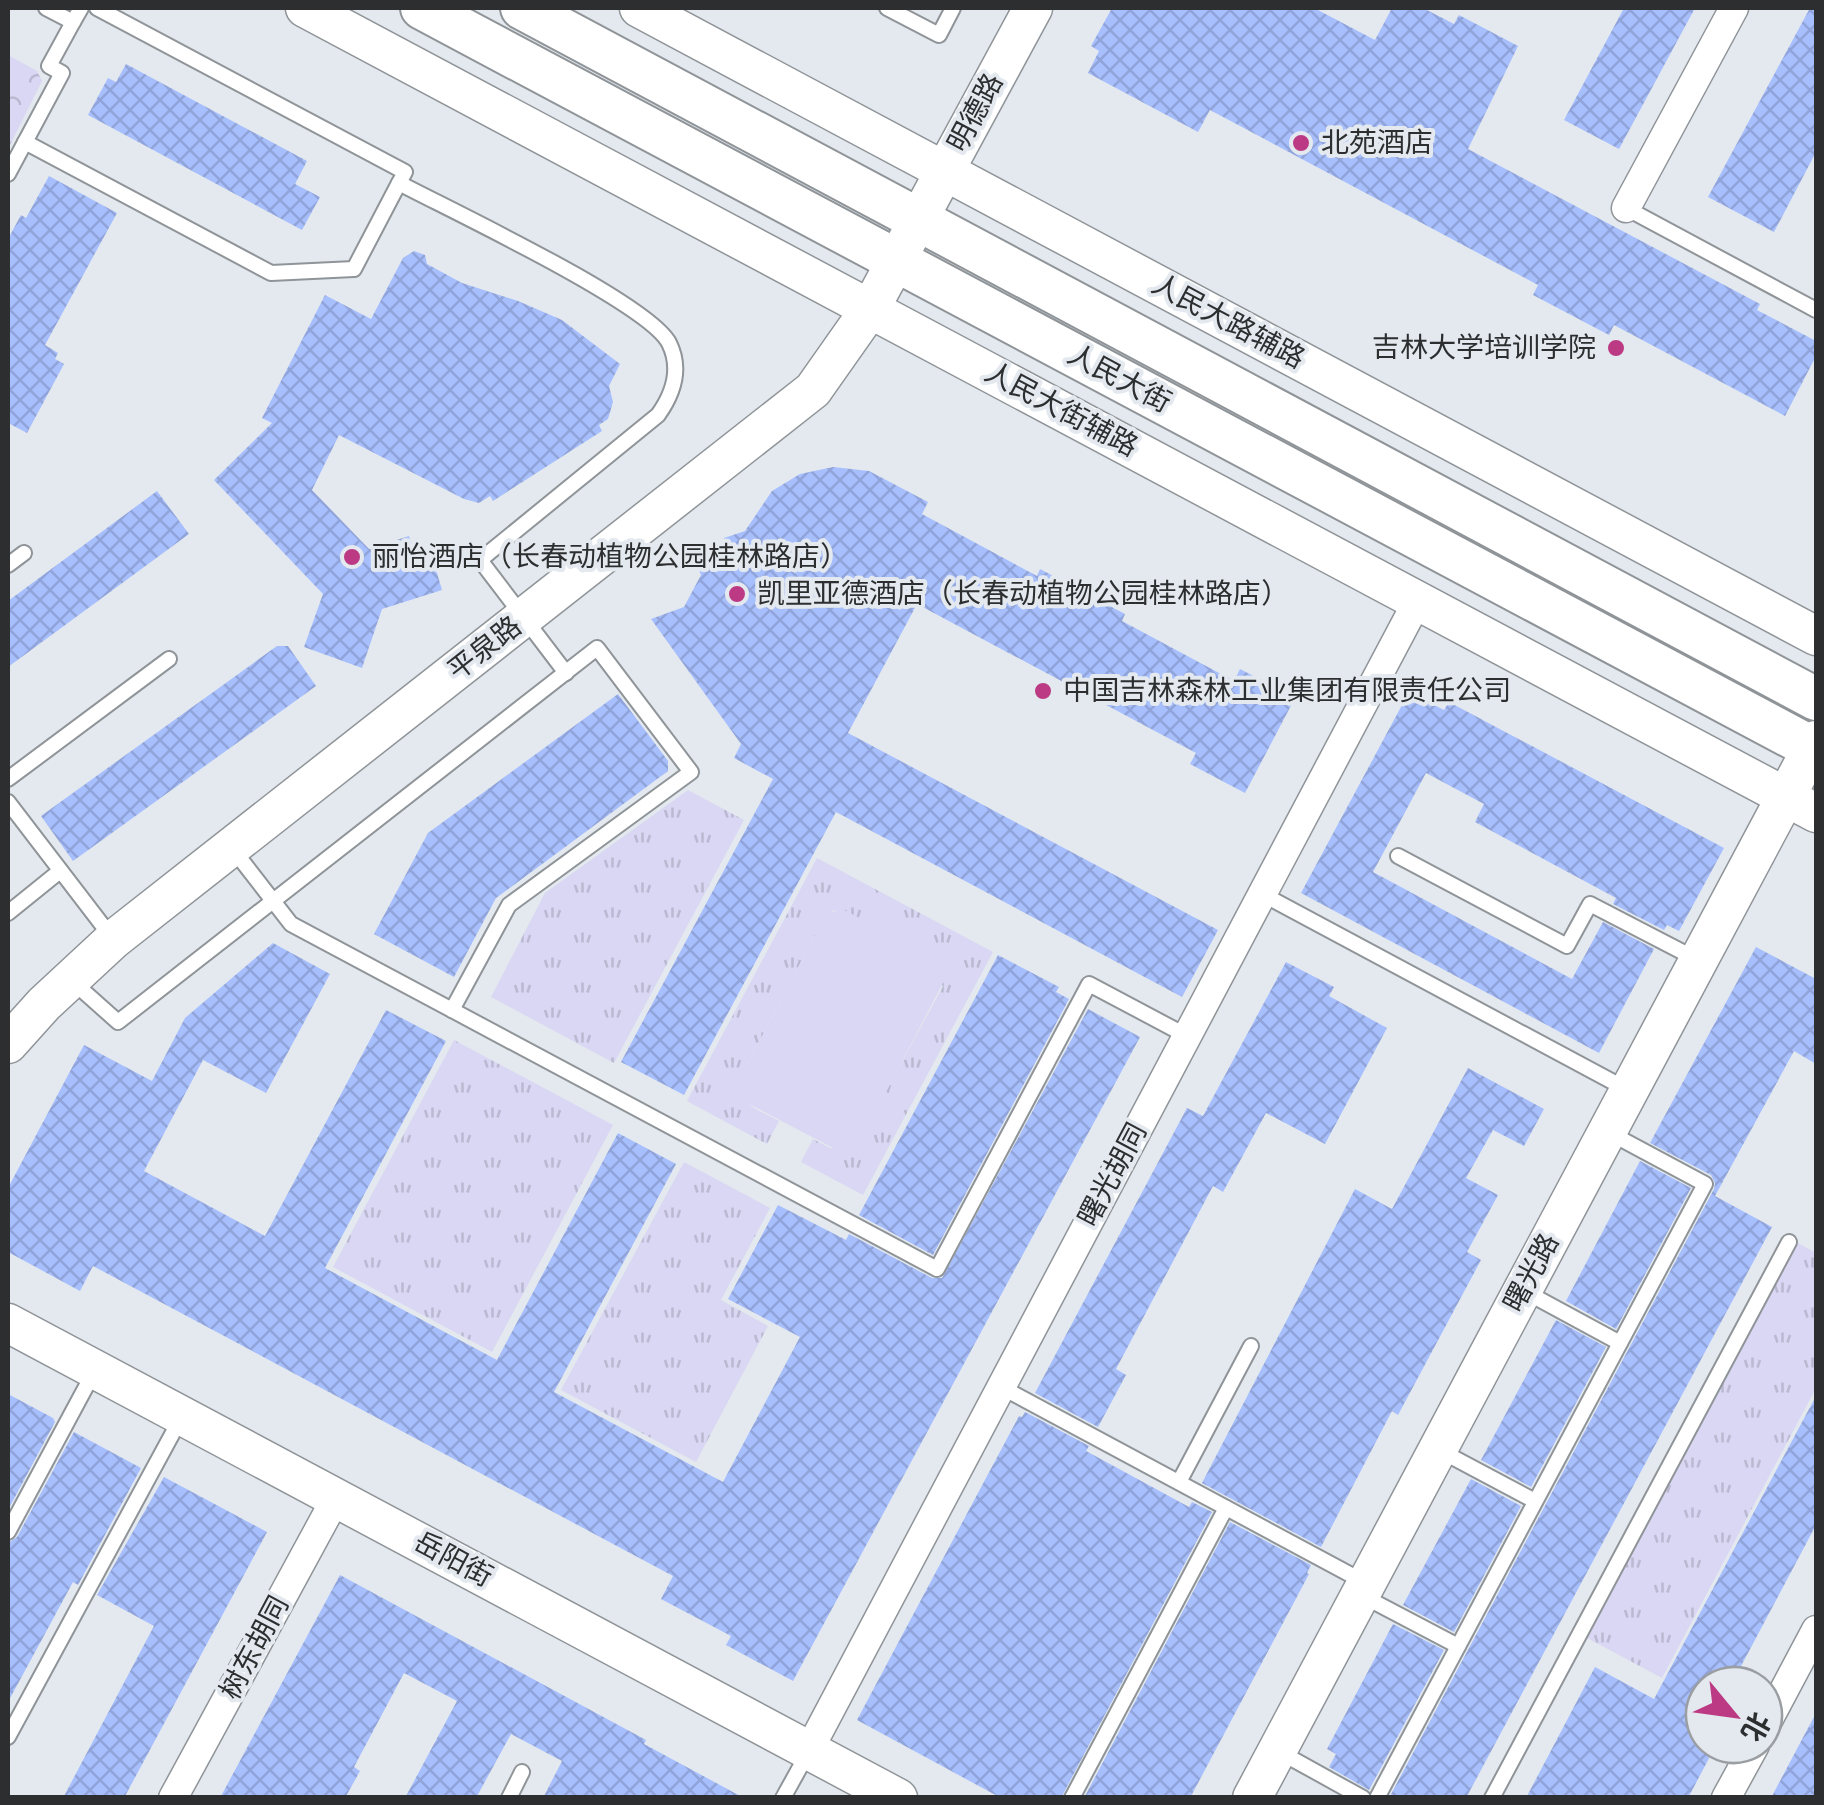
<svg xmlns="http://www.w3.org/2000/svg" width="1824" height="1805" viewBox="0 0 1824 1805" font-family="'Sofia Sans Condensed','Noto Sans SC',sans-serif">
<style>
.grass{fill:url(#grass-tufts)}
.forest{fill:url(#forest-crowns)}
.pitch{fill:#d9d7f3}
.building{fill:url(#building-cross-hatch)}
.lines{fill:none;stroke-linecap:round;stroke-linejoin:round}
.lane-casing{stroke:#8f9498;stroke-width:18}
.street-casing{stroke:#8f9498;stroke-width:31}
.secondary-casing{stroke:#8f9498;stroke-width:41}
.primary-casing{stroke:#8f9498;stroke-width:46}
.lane{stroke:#fff;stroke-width:14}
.street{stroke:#fff;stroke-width:28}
.secondary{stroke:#fff;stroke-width:38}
.primary{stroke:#fff;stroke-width:42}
.poi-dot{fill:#bc3a84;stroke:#e3e9ee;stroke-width:4}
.labels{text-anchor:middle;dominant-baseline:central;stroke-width:8;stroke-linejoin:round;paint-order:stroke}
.street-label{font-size:28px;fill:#2c2e30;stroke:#e3e9ee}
.poi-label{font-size:28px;fill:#2c2e30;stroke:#e3e9ee;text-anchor:start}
</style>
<defs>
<pattern id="grass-tufts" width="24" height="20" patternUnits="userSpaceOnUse" patternTransform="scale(2.5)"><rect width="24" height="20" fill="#d9d7f3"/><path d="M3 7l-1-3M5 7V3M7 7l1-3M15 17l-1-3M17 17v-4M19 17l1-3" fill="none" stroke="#bab9d1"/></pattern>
<pattern id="forest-crowns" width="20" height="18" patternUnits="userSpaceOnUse" patternTransform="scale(2.5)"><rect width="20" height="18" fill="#d9d7f3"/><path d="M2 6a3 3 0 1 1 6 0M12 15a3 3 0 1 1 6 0" fill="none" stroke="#bab9d1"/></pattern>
<pattern id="building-cross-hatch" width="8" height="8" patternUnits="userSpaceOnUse" patternTransform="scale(2.5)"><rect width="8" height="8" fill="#a8bffe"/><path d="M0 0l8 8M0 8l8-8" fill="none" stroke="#91a4da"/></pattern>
</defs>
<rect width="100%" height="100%" fill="#e3e9ee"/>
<!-- grass -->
<g class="grass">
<polygon points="688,790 744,820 614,1063 491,997 545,893"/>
<path d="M 817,858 L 993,952 L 863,1195 L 801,1162 L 813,1139 L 830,1148 L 857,1145 L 943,986 L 834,910 L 823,920 L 738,1082 C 739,1105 761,1111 779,1121 L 767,1144 L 687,1101 Z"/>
<polygon points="454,1040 613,1125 492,1352 333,1267"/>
<polygon points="684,1162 770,1208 721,1300 768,1326 696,1462 561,1390"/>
<polygon points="1798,1243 1816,1253 1816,1388 1662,1678 1587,1638"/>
</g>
<!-- forest -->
<polygon class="forest" points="8,55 37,71 42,81 8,149"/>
<!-- pitch -->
<polygon class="pitch" points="842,909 934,956 941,961 946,977 862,1138 857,1145 839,1151 747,1103 738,1091 738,1082 823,920 827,914"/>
<!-- building -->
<g class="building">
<polygon points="1112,8 1314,8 1375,40 1392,8 1423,8 1454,24 1459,15 1518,46 1468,149 1760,304 1757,310 1816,341 1816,356 1785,416 1614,325 1609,335 1533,295 1538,285 1210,110 1198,132 1088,73 1099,51 1091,46"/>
<polygon points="1624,8 1695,8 1619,149 1564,120"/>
<polygon points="1810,8 1816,8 1816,152 1774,232 1708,197"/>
<polygon points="126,64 307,161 295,184 320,197 302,230 88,115 108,78 116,82"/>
<polygon points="49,176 117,213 45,345 58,353 55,359 64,364 27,433 8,423 8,239 21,215 26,218"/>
<polygon points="414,251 425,255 427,264 462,283 518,301 562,320 620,364 609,386 613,402 608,419 599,425 602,431 493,501 490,496 479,503 464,499 339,435 312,490 369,549 409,536 419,567 434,563 442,590 382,609 362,668 304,647 323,594 214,480 272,423 262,418 325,295 371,319 403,258"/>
<polygon points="833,467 869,471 928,502 922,514 1037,576 1040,569 1125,614 1122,621 1234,681 1240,669 1295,698 1245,793 1190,764 1196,753 917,604 848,733 1218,930 1182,997 836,812 684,1095 621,1062 773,779 734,758 741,744 651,619 684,607 701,575 698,567 730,556 724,538 745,531 772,491 800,474"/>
<polygon points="157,491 189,534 8,667 8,601"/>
<polygon points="277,646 288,646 316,686 73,861 41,816"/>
<polygon points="1409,692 1444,710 1449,702 1724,848 1679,931 1667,925 1664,930 1613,904 1616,898 1475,822 1484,804 1426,773 1373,872 1572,979 1603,922 1654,949 1599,1053 1301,893"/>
<polygon points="618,694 668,761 668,771 496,898 454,977 374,934 428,833"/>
<polygon points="273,943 330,974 266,1093 203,1060 144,1171 265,1236 386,1010 446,1041 325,1268 497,1360 618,1133 676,1164 554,1392 723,1482 800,1337 728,1299 778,1205 846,1240 849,1234 932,1278 942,1278 1088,1009 1140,1037 793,1681 726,1645 731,1636 661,1599 673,1576 93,1266 80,1291 8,1252 8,1188 84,1045 152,1081 185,1018"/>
<polygon points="1756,947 1816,979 1816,1064 1794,1051 1715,1196 1772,1227 1466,1798 1389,1798 1714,1189 1715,1183 1711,1175 1650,1143"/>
<polygon points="998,955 1059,987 1056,992 1069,999 933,1255 859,1215"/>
<polygon points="1286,962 1334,987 1329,996 1387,1028 1325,1144 1266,1113 1223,1192 1213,1186 1116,1369 1126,1375 1098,1427 1035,1393 1187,1108 1203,1116"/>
<polygon points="1468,1068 1544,1109 1524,1146 1493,1130 1466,1178 1498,1195 1467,1252 1481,1260 1398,1415 1392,1411 1321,1547 1202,1483 1355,1189 1392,1209"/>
<polygon points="1640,1161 1691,1188 1616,1329 1566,1301"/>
<polygon points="1556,1320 1606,1347 1531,1487 1481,1460"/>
<polygon points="8,1394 53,1418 55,1422 8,1510"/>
<polygon points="1816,1396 1816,1525 1731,1685 1704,1685 1704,1745 1716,1745 1688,1798 1526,1798 1595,1667 1654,1699"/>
<polygon points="1025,1412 1089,1446 1086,1451 1189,1507 1192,1502 1212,1512 1061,1798 1001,1798 857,1720 1019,1416 1022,1417"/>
<polygon points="74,1432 141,1468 78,1585 73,1582 8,1702 8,1543 17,1537"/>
<polygon points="164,1477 267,1532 124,1798 63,1798 154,1626 97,1595"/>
<polygon points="1471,1479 1521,1506 1454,1632 1403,1605"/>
<polygon points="1230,1522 1311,1565 1307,1573 1309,1574 1190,1798 1084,1798"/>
<polygon points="340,1575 646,1740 644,1744 744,1798 543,1798 562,1761 511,1734 476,1798 405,1798 457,1701 404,1673 354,1767 360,1771 345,1798 220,1798"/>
<polygon points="1393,1624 1444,1650 1369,1790 1329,1767 1336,1754 1327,1749"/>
<polygon points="1816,1713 1816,1798 1771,1798"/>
</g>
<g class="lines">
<!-- lane casing -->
<g class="lane-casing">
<g id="lane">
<polyline points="46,8 73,22 81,8"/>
<path d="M 97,8 L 405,172 L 399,183 C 450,210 648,303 669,343 C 682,369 673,394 658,415 L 480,560 L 566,673"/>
<polyline points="887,8 939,35 953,8"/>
<polyline points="25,142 271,273 354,269 399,183"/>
<polyline points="8,174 62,73 49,66 73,22"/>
<polyline points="1626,208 1816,310"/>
<polyline points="8,565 24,553"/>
<polyline points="8,779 169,659"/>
<polyline points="8,802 113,939"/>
<polyline points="232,848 291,924 937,1269 1089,984 1187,1036"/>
<polyline points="1398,856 1567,946 1590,904 1698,960"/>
<polyline points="1262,894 1628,1090"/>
<polyline points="8,913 60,871"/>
<polyline points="72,981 118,1022 597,648 691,772 509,905 452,1010"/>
<polyline points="1524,1291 1620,1343"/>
<polyline points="1001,1387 1366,1583"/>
<polyline points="1439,1450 1535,1501"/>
<polyline points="1179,1482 1251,1346"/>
<polyline points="8,1532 95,1370"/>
<polyline points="1361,1595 1458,1646"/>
<polyline points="8,1737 182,1416"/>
<polyline points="1278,1751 1363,1798"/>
<polyline points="509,1798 522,1772"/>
<polyline points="783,1798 809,1751"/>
<polyline points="1072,1798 1226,1508"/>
<polyline points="1377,1798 1705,1184 1608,1132"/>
<polyline points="1492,1798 1789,1242"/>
</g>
</g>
<!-- street casing -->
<g class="street-casing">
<g id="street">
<polyline points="1626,208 1734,8"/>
<polyline points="1764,1728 1816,1630"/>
<polyline points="809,1750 1418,600"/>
<polyline points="173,1798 336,1498"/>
<polyline points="1726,1798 1755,1745"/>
</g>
</g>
<!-- secondary casing -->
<g class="secondary-casing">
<g id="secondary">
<polyline points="305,8 1816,813"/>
<polyline points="639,8 1816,636"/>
<polyline points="8,1044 44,1004 113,940 813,390 870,309 1033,8"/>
<polyline points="8,1323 898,1798"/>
<polyline points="1252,1798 1816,740"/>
</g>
</g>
<!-- primary casing -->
<g class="primary-casing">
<g id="primary">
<polyline points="422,8 1816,750"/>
<polyline points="522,8 1816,699"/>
</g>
</g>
<!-- lane -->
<use href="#lane" class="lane"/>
<!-- street -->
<use href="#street" class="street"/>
<!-- secondary -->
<use href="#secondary" class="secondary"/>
<!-- primary -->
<use href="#primary" class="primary"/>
</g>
<!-- markers -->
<g class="poi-dot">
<circle cx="1301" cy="143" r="10"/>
<circle cx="1616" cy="348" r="10"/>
<circle cx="352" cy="557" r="10"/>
<circle cx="737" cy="594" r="10"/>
<circle cx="1043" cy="691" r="10"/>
</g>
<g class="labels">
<!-- street labels -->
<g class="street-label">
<text transform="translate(976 113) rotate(-62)">明德路</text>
<text transform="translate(1228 322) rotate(28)">人民大路辅路</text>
<text transform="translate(1119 379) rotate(28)">人民大街</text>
<text transform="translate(1061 410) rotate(28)">人民大街辅路</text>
<text transform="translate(485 649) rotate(-38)">平泉路</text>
<text transform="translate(1113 1175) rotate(-62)">曙光胡同</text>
<text transform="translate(1532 1273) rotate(-62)">曙光路</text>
<text transform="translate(453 1560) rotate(28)">岳阳街</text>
<text transform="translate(255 1648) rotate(-62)">树东胡同</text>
</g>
<!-- poi labels -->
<g class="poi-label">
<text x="1321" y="143">北苑酒店</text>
<text x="1596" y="348" text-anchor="end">吉林大学培训学院</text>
<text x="372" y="557">丽怡酒店（长春动植物公园桂林路店）</text>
<text x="757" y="594">凯里亚德酒店（长春动植物公园桂林路店）</text>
<text x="1063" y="691">中国吉林森林工业集团有限责任公司</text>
</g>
</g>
<!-- border -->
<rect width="1824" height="1805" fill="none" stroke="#2c2e30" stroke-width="20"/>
<!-- north arrow -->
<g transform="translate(1734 1715) rotate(119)"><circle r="48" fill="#e3e9ee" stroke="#9a9ea2" stroke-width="2.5"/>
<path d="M0-8L18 38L0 25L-18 38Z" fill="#bc3a84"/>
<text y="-15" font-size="28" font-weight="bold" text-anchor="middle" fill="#2c2e30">北</text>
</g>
</svg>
